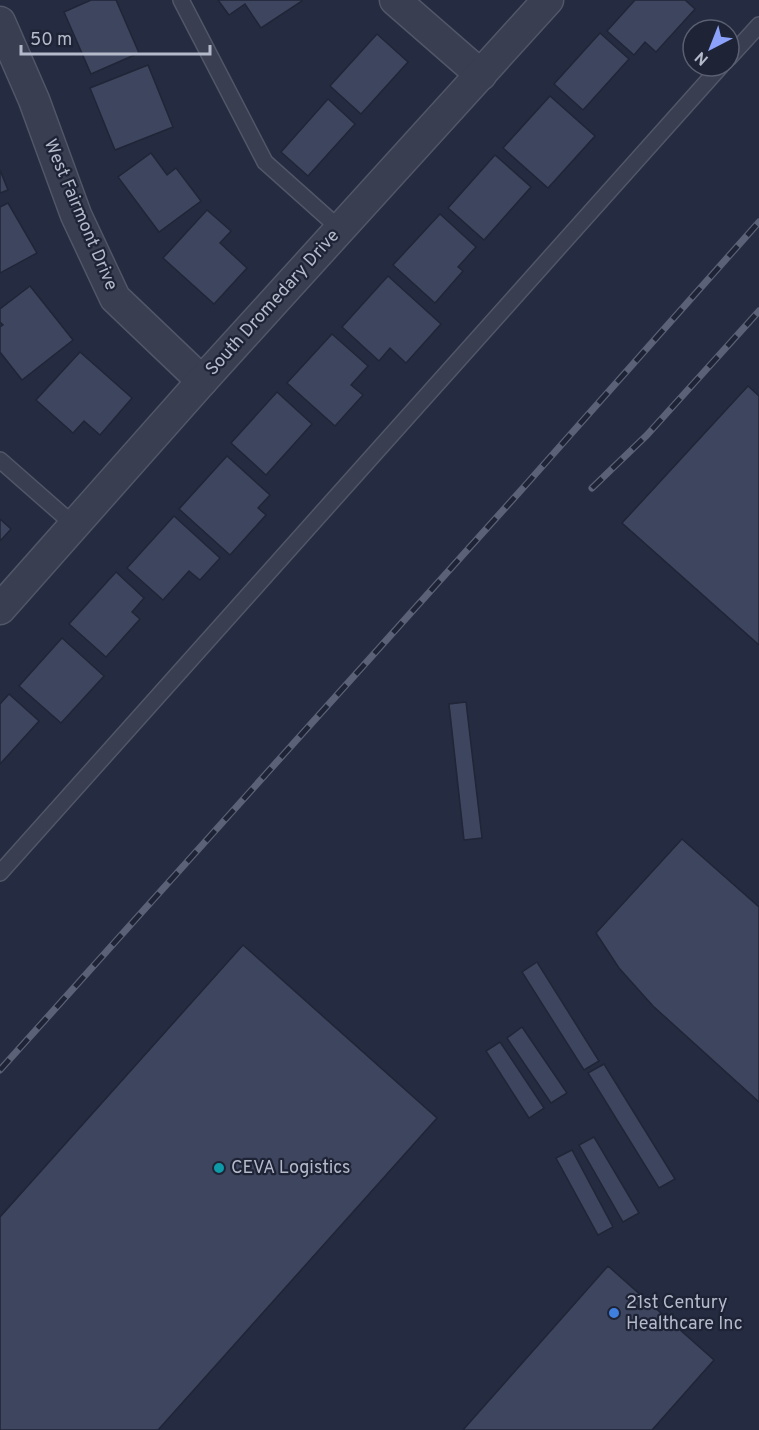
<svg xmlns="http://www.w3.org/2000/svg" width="759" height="1430" viewBox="0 0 759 1430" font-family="Overpass,sans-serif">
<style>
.building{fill:#3e465f;stroke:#202537;stroke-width:1.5}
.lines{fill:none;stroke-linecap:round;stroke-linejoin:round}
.service-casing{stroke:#515668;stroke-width:18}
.minor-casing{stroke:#515668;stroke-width:33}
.service{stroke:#393e50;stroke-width:15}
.minor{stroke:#393e50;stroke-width:30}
.rail-casing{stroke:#5b6177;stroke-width:7}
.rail{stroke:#1e2335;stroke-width:4.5;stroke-dasharray:14;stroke-linecap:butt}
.culture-dot{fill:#0f9aa8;stroke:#1e2335;stroke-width:2}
.shop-dot{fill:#3f7fe0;stroke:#1e2335;stroke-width:2}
.labels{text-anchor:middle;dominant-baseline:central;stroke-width:4.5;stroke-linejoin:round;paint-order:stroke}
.street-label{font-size:18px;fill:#b5bacb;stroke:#1e2335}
.poi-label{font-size:18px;fill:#b5bacb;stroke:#1e2335;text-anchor:start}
</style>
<rect width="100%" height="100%" fill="#252b41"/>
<!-- building -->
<g class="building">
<polygon points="91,0 116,0 139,53 91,74 64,12"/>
<polygon points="218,0 301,0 302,1 261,28 245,4 229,15"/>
<polygon points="635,0 685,0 695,9 656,52 645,42 634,55 607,31"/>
<polygon points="600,33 629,59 583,110 554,84"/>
<polygon points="377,34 408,62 361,114 330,86"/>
<polygon points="148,65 173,127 115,150 90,88"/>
<polygon points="550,96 595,136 548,188 503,148"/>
<polygon points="328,99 355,124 308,176 281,152"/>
<polygon points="151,153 167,175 176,168 201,201 159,232 118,177"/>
<polygon points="495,155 531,187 484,240 448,208"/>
<polygon points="0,170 8,190 0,193"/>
<polygon points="8,203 37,253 0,273 0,207"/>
<polygon points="207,210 231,231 220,243 247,268 214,304 163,258"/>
<polygon points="440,214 476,247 458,267 463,271 435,303 393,265"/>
<polygon points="388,276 441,324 406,363 390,348 379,361 342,327"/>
<polygon points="30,286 73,340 22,380 0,352 0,327 3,325 0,322 0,309"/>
<polygon points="332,334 368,366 351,385 363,395 335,426 287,383"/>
<polygon points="80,352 132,398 100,435 84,421 73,433 36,400"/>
<polygon points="748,386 759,396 759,645 622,523"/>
<polygon points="277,392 312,424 266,475 231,443"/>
<polygon points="227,456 270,495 258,508 266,515 230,555 179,509"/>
<polygon points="174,516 220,558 200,580 189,571 163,600 127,568"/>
<polygon points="0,519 11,529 0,541"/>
<polygon points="116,572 144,598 132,612 140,619 106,657 69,624"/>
<polygon points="62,638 104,676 61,723 19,686"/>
<polygon points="9,694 39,721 0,764 0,704"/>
<polygon points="466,702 482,838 464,840 449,704"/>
<polygon points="682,839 759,907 759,1102 653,1006 619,968 596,933"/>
<polygon points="243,945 437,1118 158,1430 0,1430 0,1217"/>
<polygon points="537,962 599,1061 584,1070 522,972"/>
<polygon points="522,1027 567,1093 551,1103 507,1038"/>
<polygon points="500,1042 544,1108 529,1118 486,1051"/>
<polygon points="604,1064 675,1179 659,1188 588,1073"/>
<polygon points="594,1137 639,1213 623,1222 579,1145"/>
<polygon points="572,1150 613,1227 598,1235 556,1158"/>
<polygon points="608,1266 714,1360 652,1430 463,1430"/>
</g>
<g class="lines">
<!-- service casing -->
<g class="service-casing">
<g id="service">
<polyline points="181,0 265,162 340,229"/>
<polyline points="729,58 759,25"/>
<polyline points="0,460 74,525"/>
<polyline points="0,873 721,66"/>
</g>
</g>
<!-- minor casing -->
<g class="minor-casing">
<g id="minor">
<polyline points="395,0 481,75"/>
<polyline points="0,22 34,100 76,215 115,298 202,381"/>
<polyline points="0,609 202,381 548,0"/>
</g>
</g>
<!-- service -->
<use href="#service" class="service"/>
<!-- minor -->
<use href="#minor" class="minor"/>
<!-- rail casing -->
<g class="rail-casing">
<g id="rail">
<polyline points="592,488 647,435 759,311"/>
<polyline points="0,1070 523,488 759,222"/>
</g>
</g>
<!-- rail -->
<use href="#rail" class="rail"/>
</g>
<!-- markers -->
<circle class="culture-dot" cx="219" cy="1168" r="6"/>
<circle class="shop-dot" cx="614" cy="1313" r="6"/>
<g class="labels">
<!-- street labels -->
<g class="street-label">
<text transform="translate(80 215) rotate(67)">West Fairmont Drive</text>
<text transform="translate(273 303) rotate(-48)">South Dromedary Drive</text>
</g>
<!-- poi labels -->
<g class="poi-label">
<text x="231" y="1168">CEVA Logistics</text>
<text x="626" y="1303">21st Century<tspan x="626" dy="21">Healthcare Inc</tspan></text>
</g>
</g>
<!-- north arrow -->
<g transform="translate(711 48) rotate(222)"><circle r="28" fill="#1e2335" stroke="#5a5f71" stroke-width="1.5"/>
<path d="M0-4.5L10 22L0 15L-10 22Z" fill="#8ba1fa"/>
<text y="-9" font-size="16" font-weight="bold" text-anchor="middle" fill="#b5bacb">N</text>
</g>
<!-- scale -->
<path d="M21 45v9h189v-9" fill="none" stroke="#b5bacb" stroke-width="3"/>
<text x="30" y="45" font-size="18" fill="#b5bacb" stroke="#1e2335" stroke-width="4.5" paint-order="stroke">50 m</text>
</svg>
